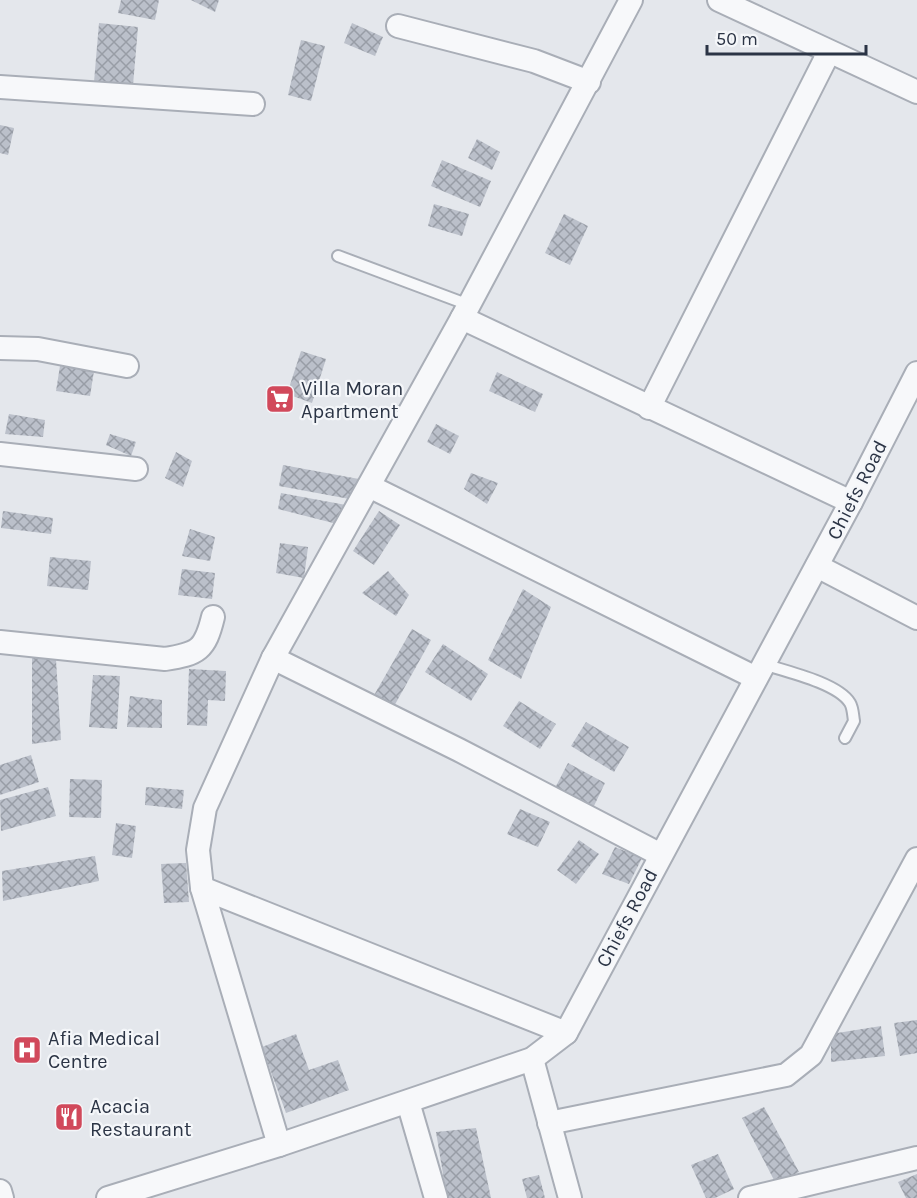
<svg xmlns="http://www.w3.org/2000/svg" width="917" height="1198" viewBox="0 0 917 1198" font-family="Karla,sans-serif">
<style>
.building{fill:url(#building-cross-hatch)}
.lines{fill:none;stroke-linecap:round;stroke-linejoin:round}
.service-casing{stroke:#a9aeb7;stroke-width:14}
.minor-casing{stroke:#a9aeb7;stroke-width:26}
.service{stroke:#f7f8fa;stroke-width:10}
.minor{stroke:#f7f8fa;stroke-width:22}
.labels{text-anchor:middle;dominant-baseline:central;stroke-width:4.5;stroke-linejoin:round;paint-order:stroke}
.poi-label{font-size:20px;fill:#2b3445;stroke:#f4f6f9;text-anchor:start}
.street-label{font-size:20px;fill:#2b3445;stroke:#f4f6f9}
</style>
<defs>
<pattern id="building-cross-hatch" width="8" height="8" patternUnits="userSpaceOnUse" patternTransform="scale(1.5)"><rect width="8" height="8" fill="#bbc0ca"/><path d="M0 0l8 8M0 8l8-8" fill="none" stroke="#989da6"/></pattern>
</defs>
<rect width="100%" height="100%" fill="#e4e7ec"/>
<!-- building -->
<g class="building">
<polygon points="121,0 159,0 155,20 118,13"/>
<polygon points="191,0 219,0 215,12"/>
<polygon points="99,23 138,27 133,85 94,82"/>
<polygon points="352,23 383,37 375,56 344,43"/>
<polygon points="301,40 325,46 311,101 288,95"/>
<polygon points="0,125 14,128 8,155 0,153"/>
<polygon points="477,139 500,152 492,170 468,158"/>
<polygon points="442,160 491,181 480,207 431,186"/>
<polygon points="434,204 469,214 462,236 428,226"/>
<polygon points="564,214 588,226 570,265 545,253"/>
<polygon points="301,351 326,359 312,403 287,394"/>
<polygon points="60,366 94,371 90,396 56,391"/>
<polygon points="497,372 543,394 535,412 489,391"/>
<polygon points="9,414 45,420 43,437 5,434"/>
<polygon points="436,424 459,436 450,454 427,442"/>
<polygon points="110,434 136,442 131,456 106,445"/>
<polygon points="176,452 192,461 183,487 165,478"/>
<polygon points="283,465 359,479 355,500 279,486"/>
<polygon points="471,473 498,483 487,504 464,489"/>
<polygon points="281,493 346,505 341,525 278,509"/>
<polygon points="3,511 53,518 51,534 1,528"/>
<polygon points="379,511 400,525 374,565 353,551"/>
<polygon points="190,529 215,537 210,561 182,556"/>
<polygon points="280,543 308,547 304,578 276,573"/>
<polygon points="50,557 91,561 88,590 47,586"/>
<polygon points="182,569 215,573 212,599 178,595"/>
<polygon points="388,571 409,595 396,616 362,593"/>
<polygon points="523,589 551,607 521,679 488,660"/>
<polygon points="412,629 431,640 393,708 373,697"/>
<polygon points="443,644 488,674 471,701 425,672"/>
<polygon points="32,654 56,660 61,740 32,744"/>
<polygon points="189,669 226,671 225,701 208,700 207,726 187,725"/>
<polygon points="93,675 120,676 117,729 89,727"/>
<polygon points="130,696 162,700 162,728 127,727"/>
<polygon points="519,701 556,724 540,749 503,726"/>
<polygon points="586,722 629,747 614,772 571,746"/>
<polygon points="31,755 39,782 0,795 0,765"/>
<polygon points="568,763 605,783 593,808 555,788"/>
<polygon points="70,779 102,780 101,818 69,817"/>
<polygon points="48,787 56,816 1,831 0,800"/>
<polygon points="146,787 184,790 182,809 145,805"/>
<polygon points="520,809 550,822 538,847 507,834"/>
<polygon points="116,823 136,826 132,858 112,855"/>
<polygon points="579,840 599,854 576,884 557,870"/>
<polygon points="615,847 642,858 629,884 602,874"/>
<polygon points="95,856 99,881 3,901 2,871"/>
<polygon points="186,863 189,902 164,903 161,864"/>
<polygon points="917,1020 917,1053 900,1056 894,1023"/>
<polygon points="881,1026 885,1056 831,1062 831,1034"/>
<polygon points="296,1034 309,1070 338,1060 349,1090 286,1113 262,1047"/>
<polygon points="764,1107 799,1172 776,1184 742,1118"/>
<polygon points="476,1128 491,1198 447,1198 436,1132"/>
<polygon points="718,1154 734,1189 715,1198 706,1198 691,1165"/>
<polygon points="917,1174 917,1198 906,1198 898,1182"/>
<polygon points="539,1175 545,1198 527,1198 522,1179"/>
</g>
<g class="lines">
<!-- service casing -->
<g class="service-casing">
<g id="service">
<polyline points="338,256 469,305"/>
<path d="M 763,664 C 785,671 838,683 850,703 C 853,708 853,715 854,721 L 845,738"/>
</g>
</g>
<!-- minor casing -->
<g class="minor-casing">
<g id="minor">
<polyline points="719,0 917,92"/>
<polyline points="398,26 534,61 589,82"/>
<polyline points="0,87 253,104"/>
<polyline points="462,318 851,502"/>
<polyline points="0,348 38,349 127,366"/>
<polyline points="649,408 829,52"/>
<polyline points="0,454 136,469"/>
<polyline points="369,486 756,678"/>
<polyline points="817,566 917,618"/>
<path d="M 0,642 L 165,659 C 198,654 205,650 213,617"/>
<polyline points="273,658 459,750 661,855"/>
<polyline points="202,888 566,1033"/>
<polyline points="532,1059 570,1198"/>
<polyline points="408,1102 436,1198"/>
<polyline points="549,1123 786,1075 811,1055 917,859"/>
<polyline points="279,1145 202,888 198,850 205,808 273,658 462,318 631,0"/>
<polyline points="0,1191 2,1198"/>
<polyline points="108,1198 279,1145 532,1059 566,1033 851,502 917,373"/>
<polyline points="750,1198 917,1158"/>
</g>
</g>
<!-- service -->
<use href="#service" class="service"/>
<!-- minor -->
<use href="#minor" class="minor"/>
</g>
<!-- icons -->
<defs>
<g id="supermarket-square" transform="scale(1.5)"><rect x="-9" y="-9" width="18" height="18" rx="4" fill="#d1495b" stroke="#f4f6f9"/><path d="M-6-5.5h2.5l.6 2H6L4.5 2H-2.5L-4.4-4H-6ZM-1.5 3.2a1.3 1.3 0 1 0 .1 0ZM3 3.2a1.3 1.3 0 1 0 .1 0Z" fill="#fff"/></g>
<g id="hospital-square" transform="scale(1.5)"><rect x="-9" y="-9" width="18" height="18" rx="4" fill="#d1495b" stroke="#f4f6f9"/><path d="M-5-5h3v3.5h4V-5h3V5h-3V1.5h-4V5h-3Z" fill="#fff"/></g>
<g id="restaurant-square" transform="scale(1.5)"><rect x="-9" y="-9" width="18" height="18" rx="4" fill="#d1495b" stroke="#f4f6f9"/><path d="M-5-6h1v4h1v-4h1v4h1v-4h1v5L-1.5 .5V6h-2V.5L-5-1ZM5-6V6H3V1.5H1.5Q1.5-4 5-6Z" fill="#fff"/></g>
</defs>
<g fill-rule="evenodd">
<use href="#supermarket-square" x="280" y="399"/>
<use href="#hospital-square" x="27" y="1050"/>
<use href="#restaurant-square" x="69" y="1117"/>
</g>
<g class="labels">
<!-- poi labels -->
<g class="poi-label">
<text x="301" y="388">Villa Moran<tspan x="301" dy="23">Apartment</tspan></text>
<text x="48" y="1038">Afia Medical<tspan x="48" dy="23">Centre</tspan></text>
<text x="90" y="1106">Acacia<tspan x="90" dy="23">Restaurant</tspan></text>
</g>
<!-- street labels -->
<g class="street-label">
<text transform="translate(857 490) rotate(-63)">Chiefs Road</text>
<text transform="translate(627 918) rotate(-62)">Chiefs Road</text>
</g>
</g>
<!-- scale -->
<path d="M707 45v9h159v-9" fill="none" stroke="#2b3445" stroke-width="3"/>
<text x="716" y="45" font-size="18" fill="#2b3445" stroke="#f4f6f9" stroke-width="4.5" paint-order="stroke">50 m</text>
</svg>
